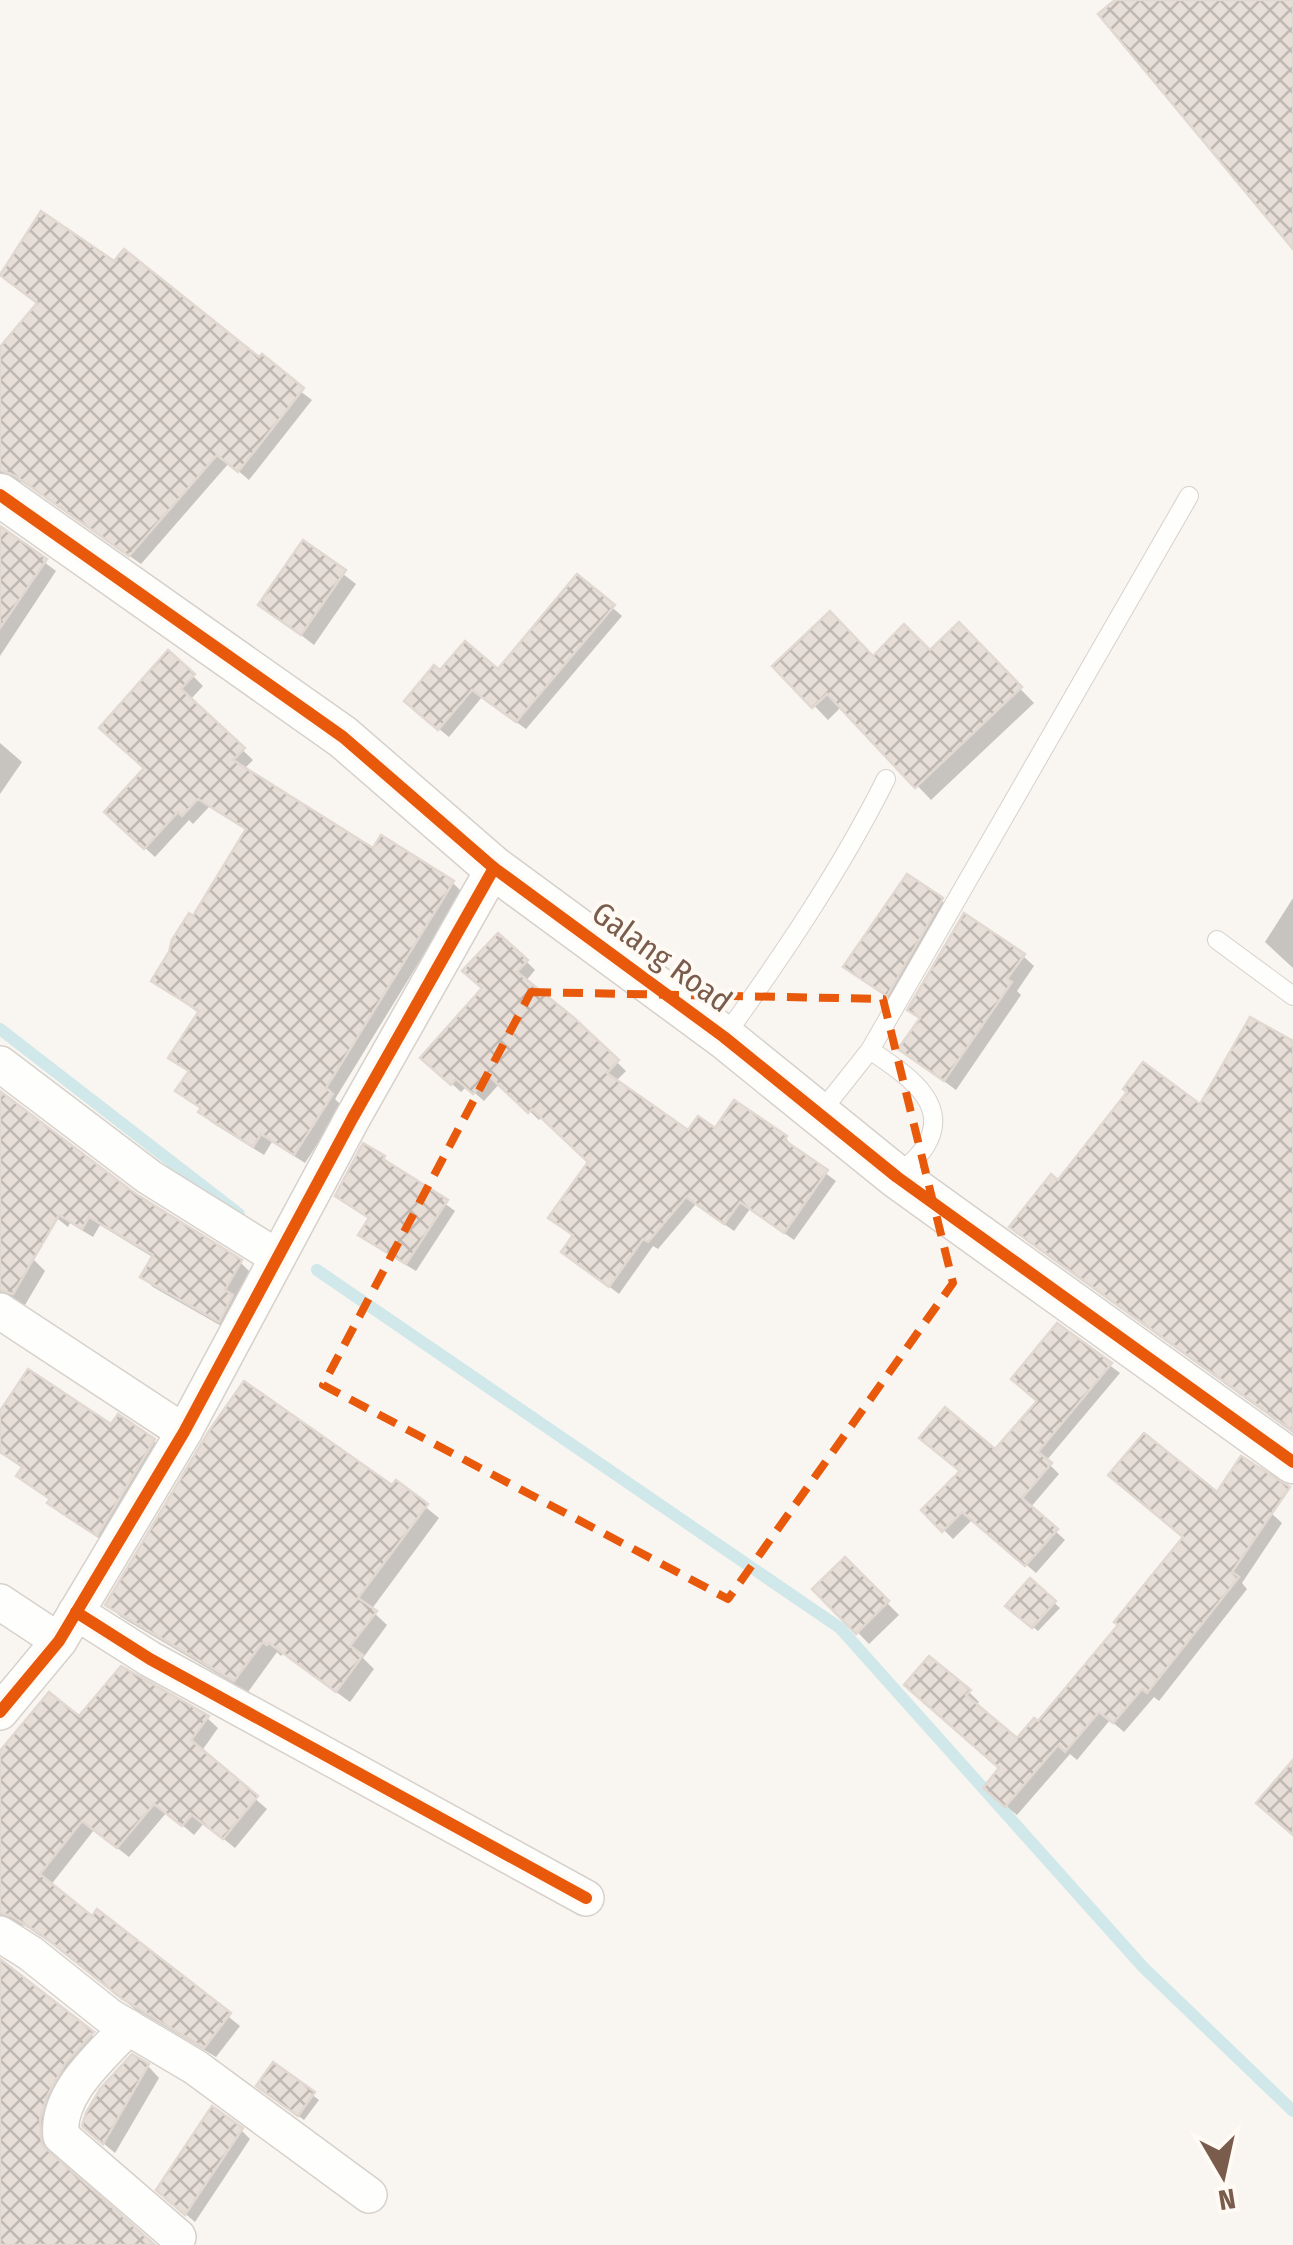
<svg xmlns="http://www.w3.org/2000/svg" width="1293" height="2245" viewBox="0 0 1293 2245" font-family="'Fira Sans Condensed',sans-serif">
<style>
.shadow{fill:#0003}
.lines{fill:none;stroke-linecap:round;stroke-linejoin:round}
.stream{stroke:#d0e8ea;stroke-width:12}
.building{fill:url(#building-cross-hatch);stroke:#e2d8d2;stroke-width:2.5}
.service-casing{stroke:#d7d1cb;stroke-width:20}
.minor-casing{stroke:#d7d1cb;stroke-width:38}
.tertiary-casing{stroke:#d7d1cb;stroke-width:45}
.service{stroke:#fefefd;stroke-width:18}
.minor{stroke:#fefefd;stroke-width:35}
.tertiary{stroke:#fefefd;stroke-width:42}
.cycleway-casing{stroke:#fffaf3;stroke-width:19}
.cycleway{stroke:#e8590c;stroke-width:12}
.marked{fill:none;stroke:#e8590c;stroke-width:8;stroke-dasharray:20 12;stroke-linejoin:round}
.labels{text-anchor:middle;dominant-baseline:central;stroke-width:8;stroke-linejoin:round;paint-order:stroke}
.street-label{font-size:32px;fill:#7a5c4d;stroke:#fffaf3}
</style>
<defs>
<pattern id="building-cross-hatch" width="8" height="8" patternUnits="userSpaceOnUse" patternTransform="scale(2.5)"><rect width="8" height="8" fill="#e6ded7"/><path d="M0 0l8 8M0 8l8-8" fill="none" stroke="#bfb7b1"/></pattern>
</defs>
<rect width="100%" height="100%" fill="#f9f5f0"/>
<!-- shadow -->
<g class="shadow">
<polygon points="42,215 260,361 312,400 249,480 229,463 141,564 27,484 13,479 0,482 0,352 39,305 2,277"/>
<polygon points="0,529 56,571 0,656"/>
<polygon points="304,544 356,584 314,645 262,605"/>
<polygon points="577,577 622,616 526,729 482,697 449,737 416,710 440,673 499,672"/>
<polygon points="959,626 1034,703 931,800 842,706 828,720 776,666 930,653"/>
<polygon points="193,676 203,686 190,700 253,760 243,770 374,851 452,882 462,892 335,1099 342,1106 305,1163 272,1142 264,1155 211,1122 202,1110 178,1091 190,1073 172,1058 200,1014 154,980 248,831 209,807 193,824 189,820 155,857 117,822 147,769 112,738"/>
<polygon points="0,743 22,762 0,794"/>
<polygon points="1293,898 1293,968 1265,942"/>
<polygon points="941,900 953,912 899,1006 846,967"/>
<polygon points="1023,956 1034,966 1017,991 1021,995 956,1090 901,1049 921,1020 911,1010"/>
<polygon points="526,961 535,970 525,982 571,1018 626,1071 615,1082 688,1134 716,1131 786,1138 793,1149 836,1181 794,1240 750,1209 734,1231 696,1204 658,1249 653,1246 619,1294 564,1252 575,1237 551,1218 591,1162 543,1116 539,1120 500,1083 484,1101 467,1086 461,1092 433,1067"/>
<polygon points="1293,1043 1293,1433 1028,1242 1013,1227 1058,1183 1200,1108"/>
<polygon points="0,1094 135,1196 240,1262 251,1273 235,1300 242,1307 230,1331 153,1287 143,1277 154,1258 100,1225 93,1237 70,1223 68,1227 0,1173"/>
<polygon points="383,1158 455,1211 416,1271 370,1243 361,1234 371,1220 338,1196"/>
<polygon points="0,1240 33,1259 45,1271 25,1305 0,1293"/>
<polygon points="1058,1327 1120,1373 1046,1461 1059,1474 1030,1508 1065,1540 1036,1573 973,1519 953,1539 924,1510 996,1453 1040,1401"/>
<polygon points="112,1428 154,1441 164,1451 108,1544 60,1513 50,1503 51,1501 19,1476 24,1469 0,1453 0,1430"/>
<polygon points="396,1483 439,1518 371,1610 387,1625 363,1658 374,1669 350,1702 283,1653 281,1656 277,1652 248,1692 121,1617 108,1605 392,1488"/>
<polygon points="1218,1496 1271,1513 1282,1523 1242,1583 1247,1589 1159,1701 1154,1697 1124,1732 1110,1720 1077,1760 1070,1754 1017,1815 996,1798 1002,1768 917,1695 969,1692 979,1702 975,1706 1018,1741 1038,1725 1121,1626"/>
<polygon points="845,1561 899,1615 869,1644 816,1589"/>
<polygon points="1030,1581 1060,1608 1038,1631 1014,1611"/>
<polygon points="207,1718 218,1728 201,1752 267,1809 235,1848 204,1823 194,1835 167,1812 129,1857 94,1830 50,1886 92,1919 98,1912 240,2026 216,2057 135,2009 57,1947 25,1926 12,1923 0,1926 0,1755 80,1720"/>
<polygon points="0,1962 103,2044 50,2148 57,2164 151,2245 0,2245"/>
<polygon points="148,2066 159,2078 115,2153 97,2138"/>
<polygon points="274,2066 319,2100 304,2120 265,2091"/>
<polygon points="241,2130 250,2139 195,2222 168,2199"/>
</g>
<g class="lines">
<!-- stream -->
<g class="stream">
<polyline points="0,1029 239,1214"/>
<polyline points="317,1270 840,1628 1143,1967 1293,2111"/>
</g>
</g>
<!-- building -->
<g class="building">
<polygon points="1115,0 1293,0 1293,249 1098,14"/>
<polygon points="41,211 114,261 124,249 259,357 262,354 304,388 238,472 217,455 129,556 14,475 0,470 0,347 37,303 0,275"/>
<polygon points="0,526 47,559 0,628"/>
<polygon points="303,540 346,570 301,635 258,605"/>
<polygon points="577,574 615,605 516,722 472,690 438,730 404,701 434,665 440,670 465,641 498,669"/>
<polygon points="830,611 873,656 904,624 930,650 959,622 1022,687 915,788 827,694 812,708 772,666"/>
<polygon points="168,650 195,674 181,689 245,748 233,760 373,848 381,835 454,881 326,1088 333,1094 294,1155 261,1134 253,1147 198,1112 201,1108 175,1091 189,1071 168,1058 199,1011 151,981 169,952 172,940 189,913 193,916 246,829 198,799 182,816 178,812 144,849 104,812 144,768 99,728"/>
<polygon points="907,874 943,898 887,996 843,967"/>
<polygon points="964,913 1025,954 1007,979 1012,982 944,1081 898,1049 920,1018 907,1010"/>
<polygon points="498,933 528,960 517,972 573,1017 619,1060 607,1073 688,1130 698,1116 715,1128 734,1100 787,1136 784,1140 828,1170 784,1233 740,1202 724,1224 686,1197 648,1242 643,1239 609,1287 561,1252 573,1235 548,1218 588,1162 532,1109 528,1113 489,1076 473,1094 456,1079 451,1085 420,1058 482,988 462,971"/>
<polygon points="1250,1017 1293,1041 1293,1431 1009,1227 1051,1174 1058,1180 1127,1092 1123,1089 1143,1062 1200,1104"/>
<polygon points="0,1091 136,1194 242,1260 225,1290 233,1295 219,1322 140,1277 153,1255 89,1217 82,1229 59,1215 13,1294 0,1290"/>
<polygon points="363,1143 385,1156 383,1159 448,1200 406,1264 358,1235 369,1218 335,1196"/>
<polygon points="1057,1323 1112,1363 1038,1452 1052,1463 1022,1498 1058,1529 1025,1566 962,1512 942,1532 921,1510 960,1471 919,1438 945,1407 995,1449 1037,1401 1011,1379"/>
<polygon points="28,1369 111,1424 118,1414 155,1439 97,1536 47,1503 50,1499 16,1476 23,1466 0,1452 0,1411"/>
<polygon points="244,1381 392,1485 396,1480 428,1504 358,1598 377,1611 350,1646 363,1655 336,1692 269,1643 267,1645 263,1642 234,1681 105,1605 209,1431"/>
<polygon points="1144,1433 1217,1492 1241,1456 1290,1487 1232,1572 1239,1577 1147,1693 1142,1689 1113,1723 1099,1712 1065,1752 1058,1745 1005,1807 983,1788 999,1768 904,1685 929,1656 971,1690 966,1695 1017,1738 1034,1718 1038,1721 1118,1625 1114,1622 1183,1537 1108,1475"/>
<polygon points="845,1557 889,1601 856,1634 812,1589"/>
<polygon points="1030,1578 1056,1601 1032,1628 1005,1606"/>
<polygon points="121,1666 209,1716 191,1740 258,1796 223,1839 192,1815 182,1826 154,1804 117,1848 82,1821 40,1874 92,1916 97,1909 231,2013 204,2048 121,1998 42,1935 11,1916 0,1913 0,1751 49,1692 79,1716"/>
<polygon points="1293,1760 1293,1835 1256,1803"/>
<polygon points="0,1959 94,2032 65,2064 47,2096 40,2120 42,2145 155,2245 0,2245"/>
<polygon points="132,2054 149,2064 103,2144 82,2126 86,2113 100,2089"/>
<polygon points="273,2062 315,2092 298,2116 256,2086"/>
<polygon points="212,2106 243,2128 185,2215 156,2190"/>
</g>
<g class="lines">
<!-- service casing -->
<g class="service-casing">
<g id="service">
<polyline points="1217,940 1293,996"/>
<path d="M 725,1036 C 784,953 840,871 886,779"/>
<path d="M 870,1050 C 903,1073 953,1102 925,1147 C 918,1158 906,1167 897,1176"/>
<polyline points="820,1113 870,1050 1189,496"/>
</g>
</g>
<!-- minor casing -->
<g class="minor-casing">
<g id="minor">
<polyline points="0,1064 149,1177 277,1257"/>
<polyline points="0,1311 184,1432"/>
<polyline points="0,1602 59,1641"/>
<polyline points="76,1612 150,1659 586,1898"/>
<polyline points="0,1712 59,1641 184,1432 352,1119 494,868"/>
<polyline points="0,1934 30,1953 109,2016 195,2067 369,2195"/>
<path d="M 128,2027 C 102,2056 56,2093 61,2136 L 178,2237"/>
</g>
</g>
<!-- tertiary casing -->
<g class="tertiary-casing">
<polyline id="tertiary" points="0,495 343,737 494,868 724,1037 897,1177 1293,1462"/>
</g>
<!-- service -->
<use href="#service" class="service"/>
<!-- minor -->
<use href="#minor" class="minor"/>
<!-- tertiary -->
<use href="#tertiary" class="tertiary"/>
<!-- cycleway casing -->
<g class="cycleway-casing">
<g id="cycleway">
<polyline points="0,495 343,737 494,868 724,1037 897,1177 1293,1462"/>
<polyline points="76,1612 150,1659 586,1898"/>
<polyline points="0,1712 59,1641 184,1432 352,1119 494,868"/>
</g>
</g>
<!-- cycleway -->
<use href="#cycleway" class="cycleway"/>
</g>
<!-- marked area -->
<path class="marked" d="M 531,992 L 883,999 L 953,1283 L 728,1599 L 323,1385 Z"/>
<g class="labels">
<!-- street labels -->
<g class="street-label">
<text transform="translate(662 957) rotate(36)">Galang Road</text>
</g>
</g>
<!-- north arrow -->
<g transform="translate(1223 2175) rotate(171)" stroke="#fffaf3" stroke-width="8" paint-order="stroke">
<path d="M0-8L18 38L0 25L-18 38Z" fill="#7a5c4d"/>
<text y="-15" font-size="28" font-weight="bold" text-anchor="middle" fill="#7a5c4d">N</text>
</g>
</svg>
